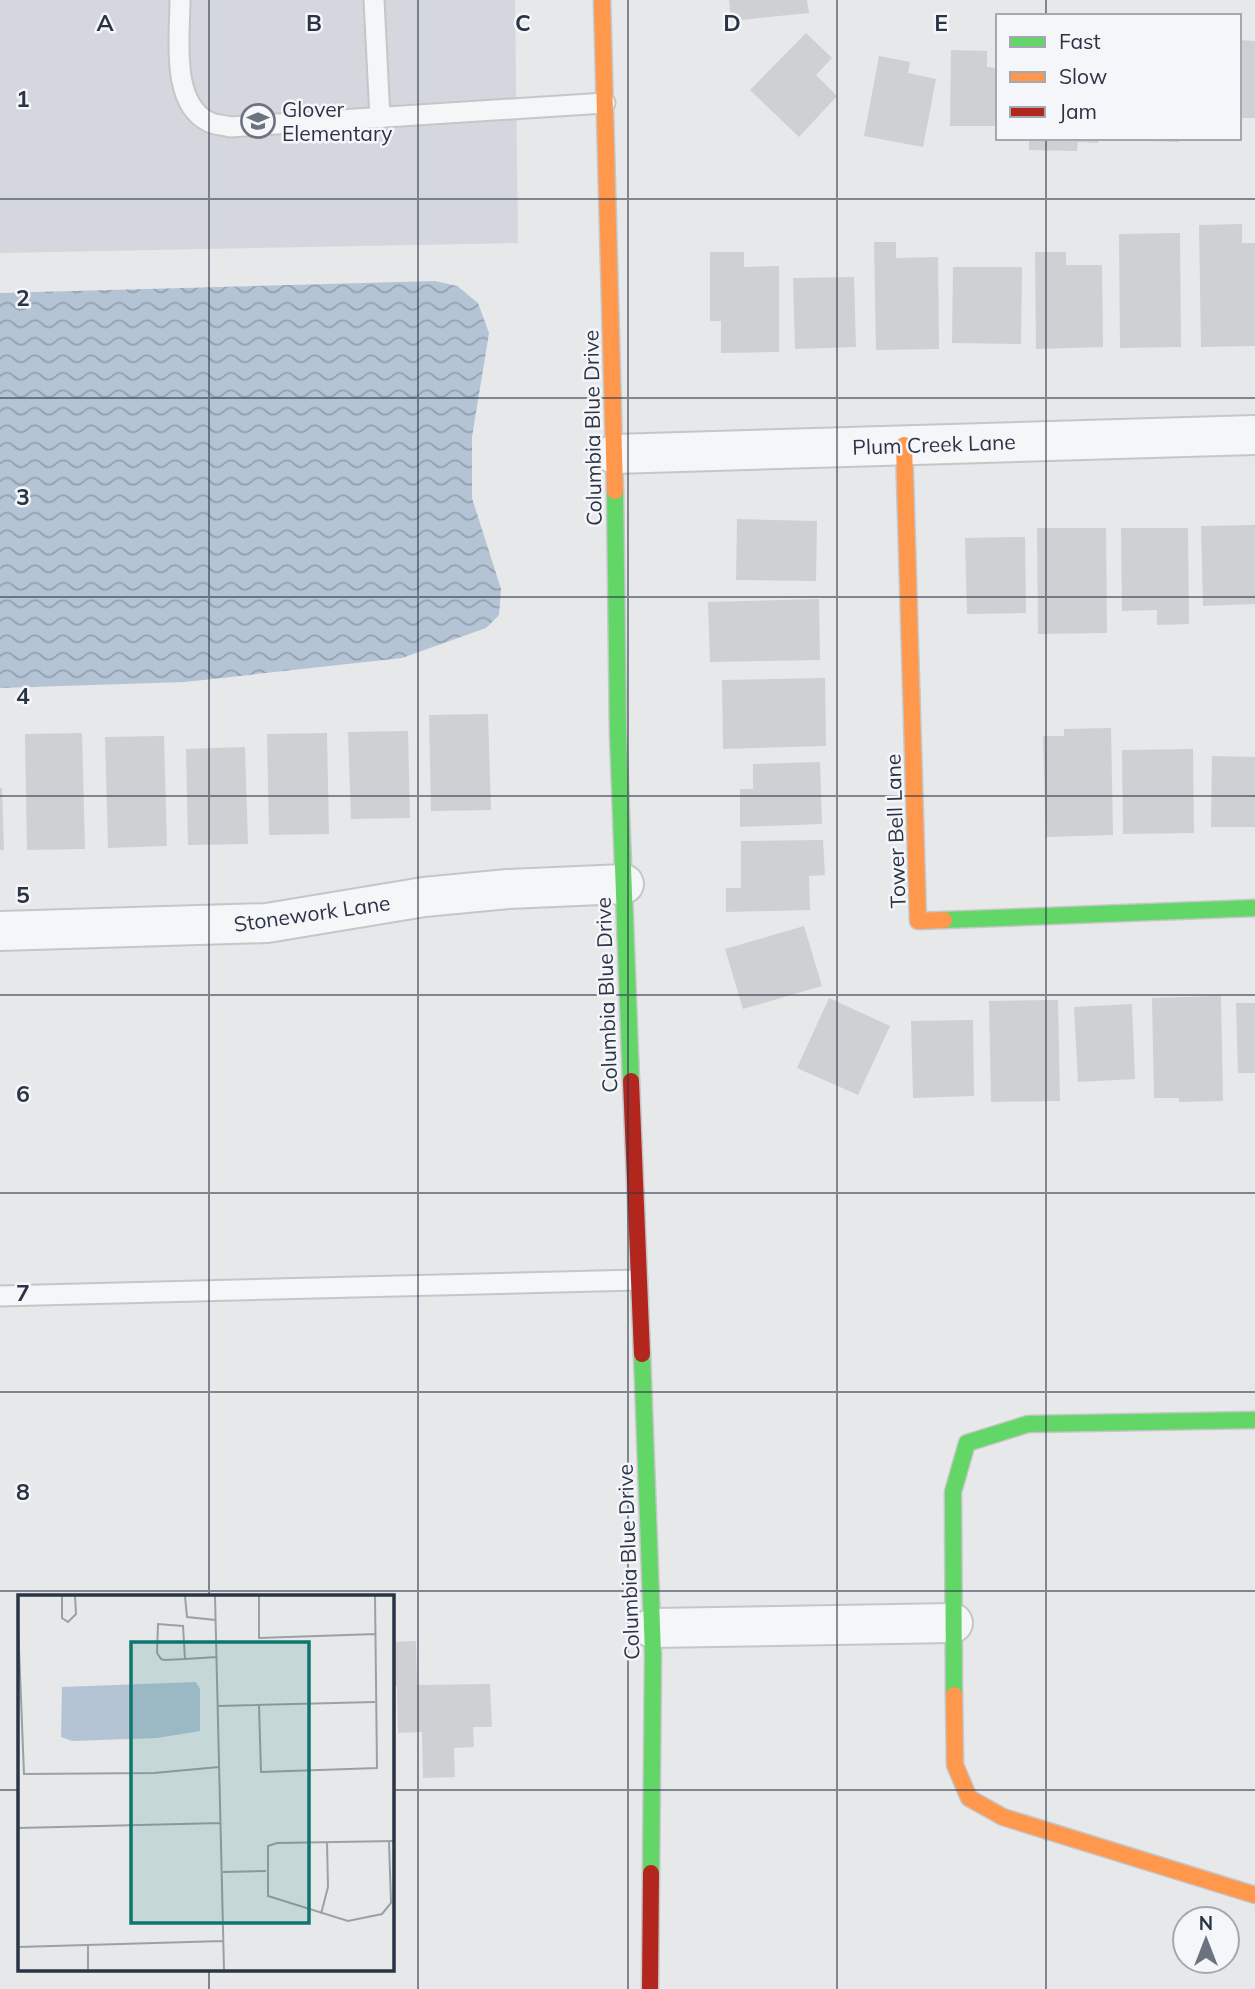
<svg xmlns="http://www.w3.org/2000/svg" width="1255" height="1989" viewBox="0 0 1255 1989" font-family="Mulish,sans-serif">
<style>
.built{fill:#d4d7dd}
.water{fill:url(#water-waves)}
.building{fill:#ced0d3}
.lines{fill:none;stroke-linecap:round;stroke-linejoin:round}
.lane-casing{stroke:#c4c6c8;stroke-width:23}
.street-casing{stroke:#c4c6c8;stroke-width:42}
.fast-casing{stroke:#c4c6c8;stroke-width:19}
.slow-casing{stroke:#c4c6c8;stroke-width:19}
.jam-casing{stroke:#c4c6c8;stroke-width:19}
.lane{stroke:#f5f6f7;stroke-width:19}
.street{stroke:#f5f6f7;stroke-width:38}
.fast{stroke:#63d668;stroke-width:16}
.slow{stroke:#ff974d;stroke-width:16}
.jam{stroke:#b3261e;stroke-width:16}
.grid{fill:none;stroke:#2b3445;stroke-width:2;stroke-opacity:0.55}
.labels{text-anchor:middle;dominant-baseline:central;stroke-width:5;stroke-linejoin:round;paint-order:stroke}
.poi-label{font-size:21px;fill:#2b3445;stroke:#f4f6f9;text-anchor:start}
.street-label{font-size:21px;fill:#2b3445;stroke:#f4f6f9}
.inset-road{fill:none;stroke:#9ba0a8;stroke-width:2}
.view{fill:#0f766e;fill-opacity:0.15;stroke:#0f766e;stroke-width:3.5}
.inset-edge{fill:none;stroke:#2b3445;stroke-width:3.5}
.grid-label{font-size:23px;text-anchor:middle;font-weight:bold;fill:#2b3445;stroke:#f4f6f9;stroke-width:5;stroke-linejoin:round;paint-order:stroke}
</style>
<defs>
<pattern id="water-waves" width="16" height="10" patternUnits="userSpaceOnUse" patternTransform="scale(1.75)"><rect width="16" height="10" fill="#b4c4d5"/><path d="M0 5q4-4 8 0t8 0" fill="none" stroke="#93a0af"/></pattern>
</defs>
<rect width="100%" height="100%" fill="#e6e8ea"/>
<!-- built -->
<polygon class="built" points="0,0 515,0 518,243 0,253"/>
<!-- water -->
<polygon class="water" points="435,281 457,286 478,303 489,333 472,437 472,498 501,589 499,615 486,628 402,658 185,682 0,688 0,293"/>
<!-- building -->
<g class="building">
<polygon points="729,0 807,0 809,13 731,21"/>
<polygon points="806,33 832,58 816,75 837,96 799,137 750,90"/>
<polygon points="1239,40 1255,41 1255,118 1239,118"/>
<polygon points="951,50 987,51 987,67 998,68 998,126 950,126"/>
<polygon points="879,56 910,62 908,73 936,79 923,147 864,136"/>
<polygon points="1029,138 1098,138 1098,143 1078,142 1077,151 1029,150"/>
<polygon points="1148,138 1179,138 1179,142 1148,141"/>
<polygon points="1242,224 1242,243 1255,243 1255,346 1201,347 1199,225"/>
<polygon points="1180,233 1181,347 1120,348 1119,234"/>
<polygon points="874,242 896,242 896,258 938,257 939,349 876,350"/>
<polygon points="710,252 744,252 744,267 779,266 779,352 721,353 721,321 710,321"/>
<polygon points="1035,252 1066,252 1066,265 1102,265 1103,347 1036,349"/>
<polygon points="953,267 1022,267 1021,344 952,343"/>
<polygon points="854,277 856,347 795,349 793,278"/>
<polygon points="737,519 817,521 816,581 736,580"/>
<polygon points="1255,525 1255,604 1203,606 1201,526"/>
<polygon points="1037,528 1106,528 1107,633 1038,634"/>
<polygon points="1121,528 1188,528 1189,624 1157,625 1157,610 1122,611"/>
<polygon points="1025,537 1026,613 967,614 965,538"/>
<polygon points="819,599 820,660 710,662 708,602"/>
<polygon points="825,678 826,746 723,749 722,680"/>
<polygon points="488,714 491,810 431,811 429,715"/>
<polygon points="1111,728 1113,835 1046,837 1043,736 1064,736 1064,729"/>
<polygon points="408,731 410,818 351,819 348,732"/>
<polygon points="82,733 85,849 27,850 25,734"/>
<polygon points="327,733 329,834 269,835 267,734"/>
<polygon points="164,736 167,846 108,848 105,737"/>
<polygon points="245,747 248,844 188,845 186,749"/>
<polygon points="1193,749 1194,833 1123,834 1122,750"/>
<polygon points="1212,756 1255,757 1255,827 1211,827"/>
<polygon points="820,762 822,824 740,827 740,789 753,789 753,764"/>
<polygon points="0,788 2,788 4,850 0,850"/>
<polygon points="823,840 825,875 809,876 810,910 726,912 726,888 741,888 741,841"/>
<polygon points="804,926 822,986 743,1009 725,949"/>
<polygon points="1221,996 1223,1101 1179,1102 1179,1098 1154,1098 1152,998"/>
<polygon points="829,998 890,1026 858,1095 797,1068"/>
<polygon points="1058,1000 1060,1101 991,1102 989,1001"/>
<polygon points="1236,1003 1255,1003 1255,1073 1238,1073"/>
<polygon points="1132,1004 1135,1079 1078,1082 1074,1007"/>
<polygon points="973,1020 974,1096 913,1098 911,1021"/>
<polygon points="416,1641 417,1685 490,1684 492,1727 473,1727 474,1747 454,1748 455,1777 423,1778 422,1732 398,1733 397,1686 392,1686 392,1642"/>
</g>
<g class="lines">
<!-- lane casing -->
<g class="lane-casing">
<g id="lane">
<path d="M 180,0 C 180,36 170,103 209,122 C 215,125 224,125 230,127 L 605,103"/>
<polyline points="374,0 380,118"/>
<polyline points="0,1296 637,1280"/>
</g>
</g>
<!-- street casing -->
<g class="street-casing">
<g id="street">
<polyline points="614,454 1255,435"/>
<polyline points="0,931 267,923 424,897 508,889 624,884"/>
<polyline points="652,1628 953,1623"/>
</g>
</g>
<!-- fast casing -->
<g class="fast-casing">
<g id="fast">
<polyline points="615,491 618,733 631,1081"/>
<polyline points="944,920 1255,908"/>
<polyline points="642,1354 653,1654 651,1873"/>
<polyline points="954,1695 953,1492 967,1443 1028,1424 1255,1420"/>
</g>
</g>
<!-- slow casing -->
<g class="slow-casing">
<g id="slow">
<polyline points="602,0 615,491"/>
<polyline points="904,445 918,921 944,920"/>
<polyline points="954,1695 955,1765 969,1798 1003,1817 1255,1895"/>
</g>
</g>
<!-- jam casing -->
<g class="jam-casing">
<g id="jam">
<polyline points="631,1081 642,1354"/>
<polyline points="650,1989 651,1873"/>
</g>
</g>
<!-- lane -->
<use href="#lane" class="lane"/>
<!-- street -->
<use href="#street" class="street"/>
<!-- fast -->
<use href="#fast" class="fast"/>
<!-- slow -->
<use href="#slow" class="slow"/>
<!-- jam -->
<use href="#jam" class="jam"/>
</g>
<!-- grid -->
<path class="grid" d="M 209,0 L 209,1597M 418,0 L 418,1989M 628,0 L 628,1989M 837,0 L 837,1989M 1046,0 L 1046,16M 1046,138 L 1046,1989M 0,199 L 1255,199M 0,398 L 1255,398M 0,597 L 1255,597M 0,796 L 1255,796M 0,995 L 1255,995M 0,1193 L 1255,1193M 0,1392 L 1255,1392M 0,1591 L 1255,1591M 0,1790 L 19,1790M 392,1790 L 1255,1790M 209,1970 L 209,1989"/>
<!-- icons -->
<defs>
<g id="school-ring" transform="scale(1.75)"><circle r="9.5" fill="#f4f6f9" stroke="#6c737f" stroke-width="1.5"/><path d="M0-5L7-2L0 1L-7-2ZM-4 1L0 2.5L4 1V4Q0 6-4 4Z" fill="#6c737f"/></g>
</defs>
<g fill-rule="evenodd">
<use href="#school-ring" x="258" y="121"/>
</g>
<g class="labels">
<!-- poi labels -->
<g class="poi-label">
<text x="282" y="109">Glover<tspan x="282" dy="24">Elementary</tspan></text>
</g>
<!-- street labels -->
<g class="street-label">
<text transform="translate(592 428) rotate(-91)">Columbia Blue Drive</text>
<text transform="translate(934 444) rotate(-2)">Plum Creek Lane</text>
<text transform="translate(895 831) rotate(-92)">Tower Bell Lane</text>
<text transform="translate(312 913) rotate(-8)">Stonework Lane</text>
<text transform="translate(606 995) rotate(-92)">Columbia Blue Drive</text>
<text transform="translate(628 1562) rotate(-92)">Columbia Blue Drive</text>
</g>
</g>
<!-- overview -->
<g transform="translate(18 1595)">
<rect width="376" height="376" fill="#e6e8ea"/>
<path d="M 178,87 L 182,94 L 182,136 L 139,143 L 54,146 L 43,142 L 44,92 Z" fill="#b4c4d5"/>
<path class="inset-road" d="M 44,1 L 44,23 L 50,27 L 58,19 L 57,1M 167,1 L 169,22 L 198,25M 197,1 L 206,375M 241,1 L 241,43 L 358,39M 0,29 L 6,179 L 136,178 L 201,172M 167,64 L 165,31 L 140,29 L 139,58 L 143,64 L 146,65 L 167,64 L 199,62M 241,110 L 243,177 L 359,173 L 357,1M 200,111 L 357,107M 0,233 L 203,228M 371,246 L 373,308 L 364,319 L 330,326 L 250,301 L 250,251 L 259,248 L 377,246M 205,277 L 248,276M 303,319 L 310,292 L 309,247M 70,351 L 70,375M 0,352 L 205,346"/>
<path class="view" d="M 113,47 L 291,47 L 291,328 L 113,328 Z"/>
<rect width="376" height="376" class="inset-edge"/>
</g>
<g class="grid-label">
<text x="105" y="31">A</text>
<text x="314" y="31">B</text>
<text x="523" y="31">C</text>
<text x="732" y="31">D</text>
<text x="941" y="31">E</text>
<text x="23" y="107">1</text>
<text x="23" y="306">2</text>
<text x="23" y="505">3</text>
<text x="23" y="704">4</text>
<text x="23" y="903">5</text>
<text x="23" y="1102">6</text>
<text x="23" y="1301">7</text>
<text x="23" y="1500">8</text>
</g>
<!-- legend -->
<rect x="996" y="14" width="245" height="126" fill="#f4f6f9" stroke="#a4a8b1" stroke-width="2"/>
<rect x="1010" y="37" width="35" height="10" fill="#63d668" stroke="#a4a8b1" stroke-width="2"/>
<text x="1059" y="49" font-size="21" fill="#2b3445">Fast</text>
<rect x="1010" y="72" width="35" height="10" fill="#ff974d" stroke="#a4a8b1" stroke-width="2"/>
<text x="1059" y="84" font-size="21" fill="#2b3445">Slow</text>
<rect x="1010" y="107" width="35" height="10" fill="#b3261e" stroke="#a4a8b1" stroke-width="2"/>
<text x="1059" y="119" font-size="21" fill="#2b3445">Jam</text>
<!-- north arrow -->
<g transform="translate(1206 1940)"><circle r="33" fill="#f4f6f9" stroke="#a4a8b1" stroke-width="2"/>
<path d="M0-5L12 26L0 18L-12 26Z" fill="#6c737f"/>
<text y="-10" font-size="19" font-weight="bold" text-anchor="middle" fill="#2b3445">N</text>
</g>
</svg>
